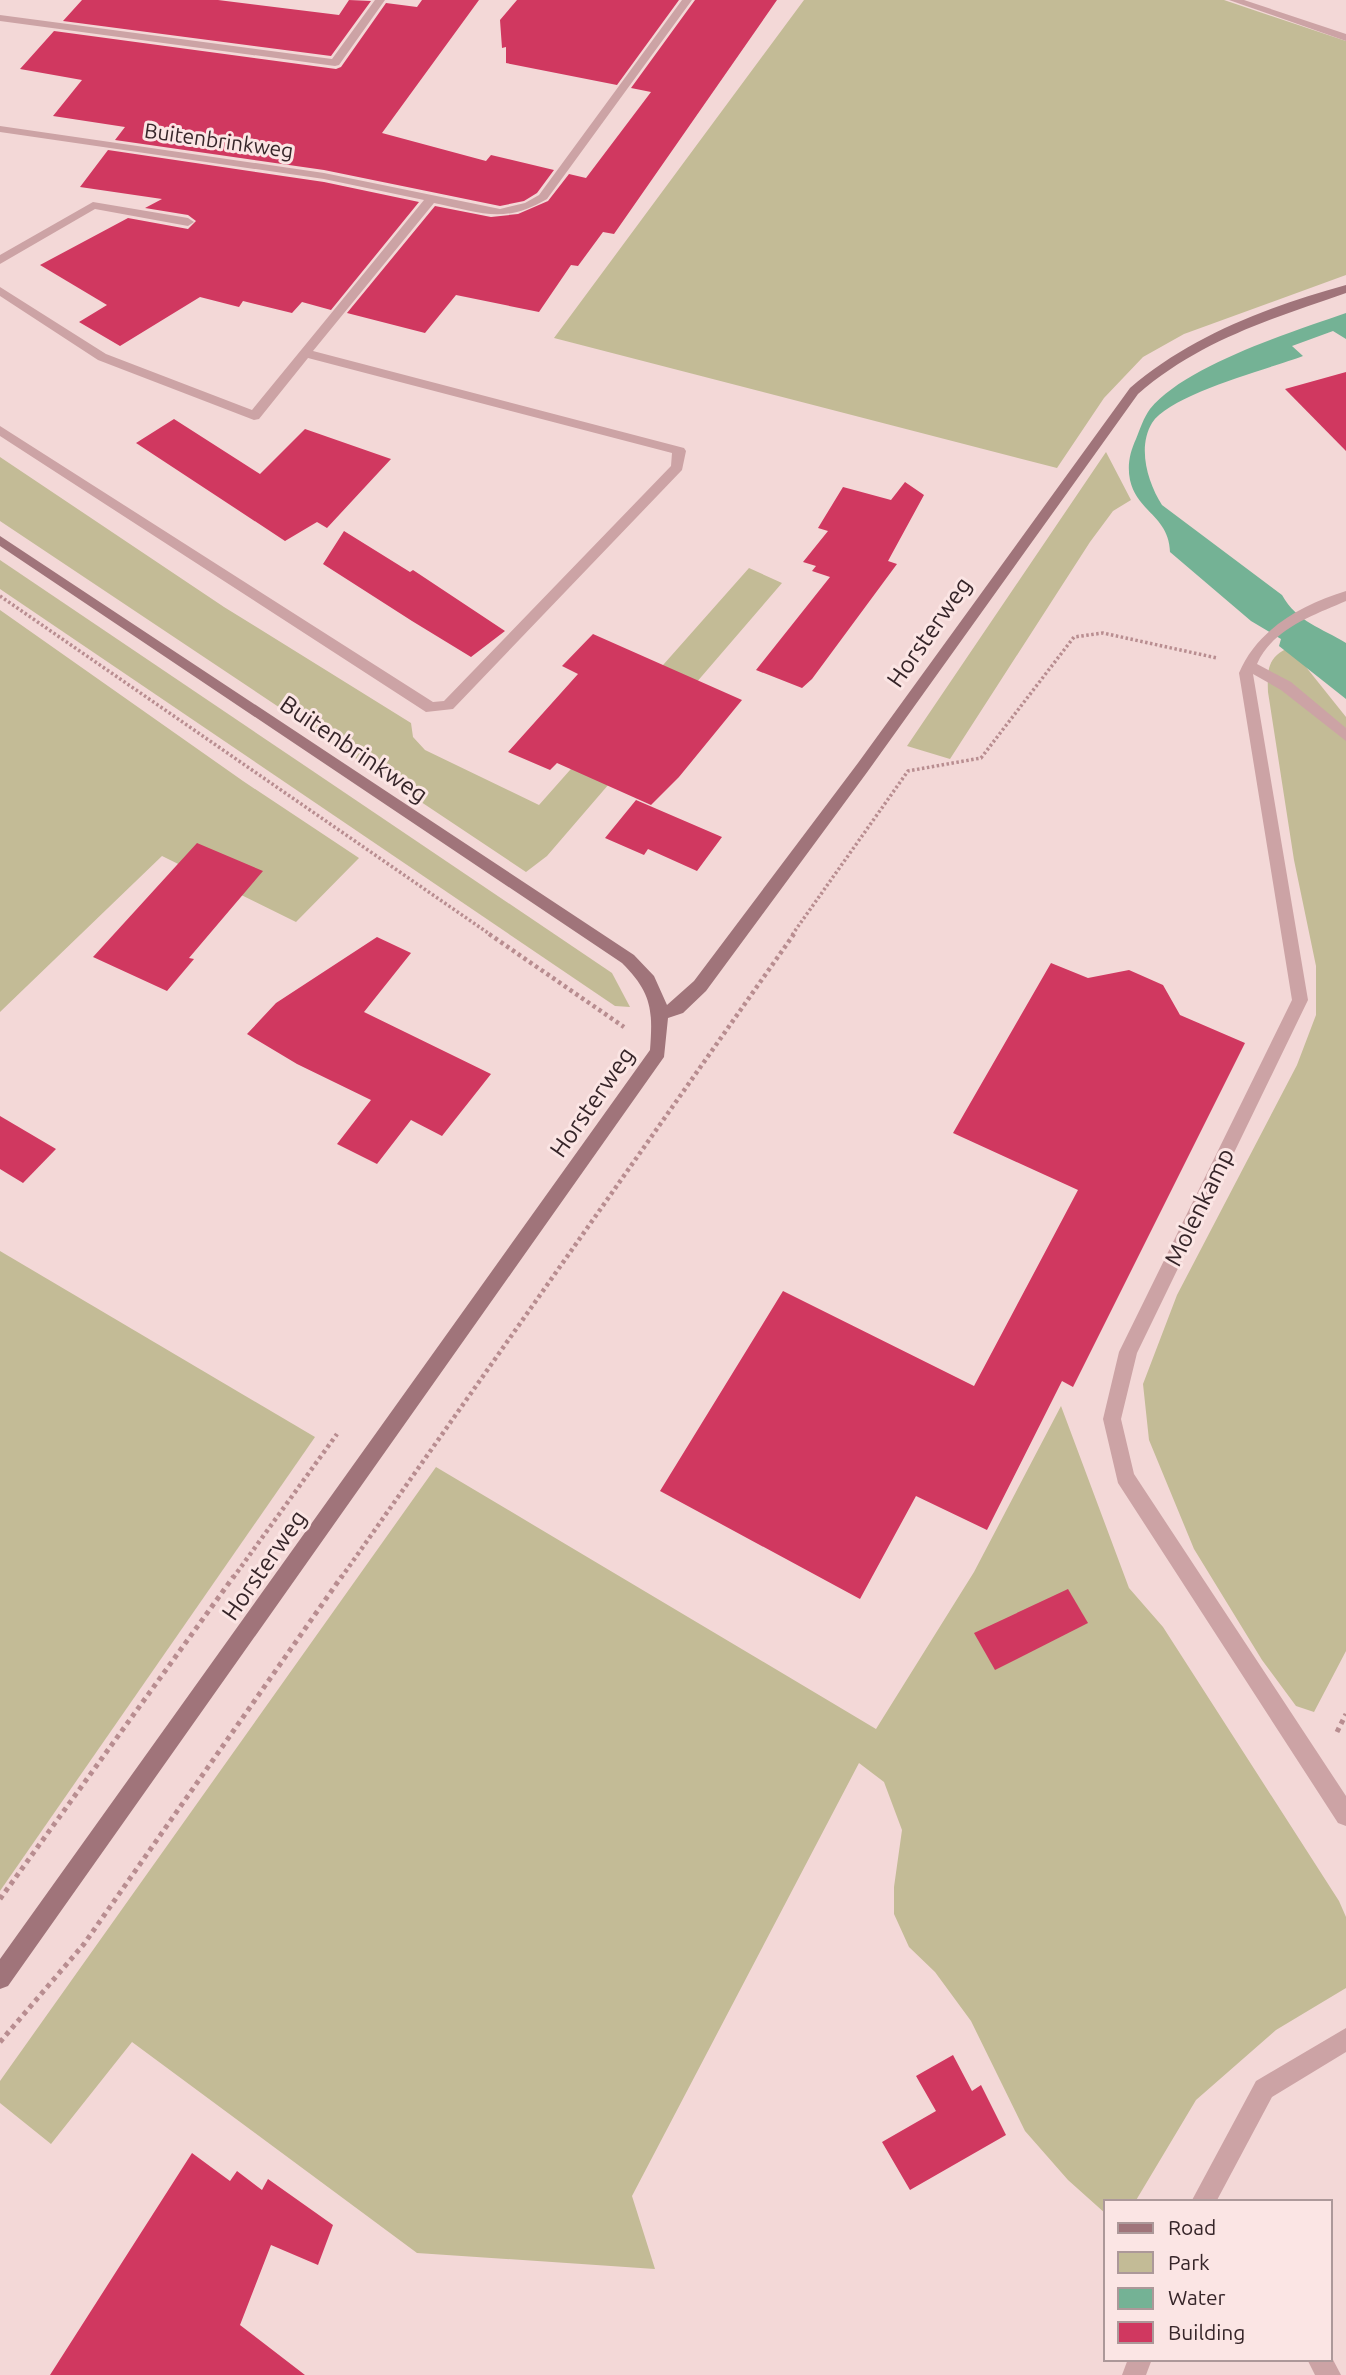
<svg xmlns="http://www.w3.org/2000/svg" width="1346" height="2375" viewBox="0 0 1346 2375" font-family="Ubuntu,sans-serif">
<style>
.green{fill:#c3bb96}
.water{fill:#74b295}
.building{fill:#d03860}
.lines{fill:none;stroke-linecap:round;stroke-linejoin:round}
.path-far2{stroke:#b88d90;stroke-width:3.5;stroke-dasharray:2.5 2.5;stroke-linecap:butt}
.path-far1{stroke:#b88d90;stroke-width:4.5;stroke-dasharray:3.5 3.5;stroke-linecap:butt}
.path{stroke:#b88d90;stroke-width:5;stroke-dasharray:4.5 4.5;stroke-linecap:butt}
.lane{fill:#cca3a5;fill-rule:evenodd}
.street{fill:#cca3a5;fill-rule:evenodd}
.secondary{fill:#a0747a;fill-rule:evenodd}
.labels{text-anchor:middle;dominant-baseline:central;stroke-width:6;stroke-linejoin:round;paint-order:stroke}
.far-street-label{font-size:21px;fill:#362529;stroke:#fbe5e4}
.street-label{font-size:24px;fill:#362529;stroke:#fbe5e4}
</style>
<rect width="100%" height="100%" fill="#f3d8d7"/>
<!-- green -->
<g class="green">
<polygon points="804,0 1224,0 1346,41 1346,275 1184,334 1143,357 1104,398 1057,468 554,338"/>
<polygon points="1106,452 1131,500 1113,511 1090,542 950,759 907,746"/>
<polygon points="0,457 224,607 411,723 413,737 425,750 539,805 749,568 782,583 547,856 526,872 0,521"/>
<polygon points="0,560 612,973 630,1007 615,1006 0,589"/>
<polygon points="0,610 243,781 359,858 296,922 162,856 0,1012"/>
<path d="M 1290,647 L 1346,717 L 1346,1651 L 1314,1712 L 1296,1706 L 1262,1660 L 1194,1549 L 1149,1440 L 1143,1384 L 1177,1295 L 1297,1065 L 1316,1015 L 1316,966 L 1294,860 L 1268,692 C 1267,668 1268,657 1290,647 Z"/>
<polygon points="0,1251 315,1437 0,1891"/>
<polygon points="1061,1406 1129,1588 1163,1627 1339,1901 1346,1917 1346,1988 1276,2030 1196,2100 1135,2202 1106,2202 1106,2214 1068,2180 1025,2131 971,2021 935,1972 909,1947 894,1914 894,1887 902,1830 884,1782 859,1763 632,2196 655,2269 417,2253 132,2042 51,2144 0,2103 0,2081 436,1467 876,1729 974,1572"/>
</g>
<!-- water -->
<path class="water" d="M 1346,313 L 1346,339 L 1333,331 L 1292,346 L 1303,356 C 1269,369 1170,394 1152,423 C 1137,448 1148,483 1162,505 L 1282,595 C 1297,622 1322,628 1346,643 L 1346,699 L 1279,646 L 1281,639 L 1251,621 L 1170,552 C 1169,516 1137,512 1130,480 C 1127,465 1130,452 1136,439 C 1140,429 1144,417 1150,409 C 1186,365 1292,332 1346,313 Z"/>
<!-- building -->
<g class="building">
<polygon points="82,0 218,0 339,15 349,0 371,1 331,56 63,21"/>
<polygon points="422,0 479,0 382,133 486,161 491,155 554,170 537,193 524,201 500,206 324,170 115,140 125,127 53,116 82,80 20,69 54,31 336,69 341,67 386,3 417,7"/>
<polygon points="517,0 679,0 617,85 506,63 506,47 502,48 500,20"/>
<polygon points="695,0 777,0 614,234 603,232 578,266 571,265 539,312 456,295 425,333 347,313 435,206 491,217 518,214 548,201 569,174 586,178 651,92 631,88"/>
<polygon points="108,150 324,182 419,202 331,310 302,302 292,313 243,301 239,307 200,297 120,346 79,322 107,305 40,265 128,218 188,229 196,221 188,215 145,208 162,199 80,187"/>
<polygon points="1346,372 1346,451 1285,389"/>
<polygon points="174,419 260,474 305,429 391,459 327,528 317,522 285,541 136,443"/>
<polygon points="905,482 924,495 888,561 897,564 812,679 802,688 756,670 830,577 812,571 816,566 803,562 828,531 818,528 843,487 891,500"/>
<polygon points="344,531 410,572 413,570 505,631 471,657 412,621 323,564"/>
<polygon points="593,634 742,700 679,777 651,805 557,763 550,770 508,752 578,674 562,666"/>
<polygon points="636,800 722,837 697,871 648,849 644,855 605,838"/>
<polygon points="197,843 263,871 189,958 194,959 167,991 93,957"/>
<polygon points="377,937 411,953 364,1012 491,1074 442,1136 411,1120 377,1164 337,1144 371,1100 297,1064 247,1034 276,1003"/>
<polygon points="1051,963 1088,978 1129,970 1163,985 1180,1015 1245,1043 1073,1387 1062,1381 987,1530 916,1496 860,1599 660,1491 783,1291 974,1386 1078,1190 953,1133"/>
<polygon points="0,1116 56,1149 23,1183 0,1169"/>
<polygon points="1068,1589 1088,1623 995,1670 974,1633"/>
<polygon points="953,2055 972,2091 981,2085 1006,2135 910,2190 882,2142 936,2111 916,2076"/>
<polygon points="192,2153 230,2181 237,2171 262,2190 268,2179 333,2225 318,2265 271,2245 240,2325 305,2375 50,2375"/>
</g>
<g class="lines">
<!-- path-far2 -->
<g class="path-far2">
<polyline points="0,596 491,935"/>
<polyline points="792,935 908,771 981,758 1074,637 1103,633 1217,658"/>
</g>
<!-- path-far1 -->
<g class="path-far1">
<polyline points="489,934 624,1027"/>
<polyline points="233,1578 337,1434"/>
<polyline points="341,1578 794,934"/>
</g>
<!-- path -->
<g class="path">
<polyline points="1337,1732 1346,1714"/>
<polyline points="0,1899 234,1576"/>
<polyline points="0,2042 84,1944 342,1576"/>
</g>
<!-- lane -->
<g class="lane">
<polygon points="375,0 385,0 339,65 335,66 0,21 0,15 332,59"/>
<path d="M 682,0 L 692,0 L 547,199 C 503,225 480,212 434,203 L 313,351 L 684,448 L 686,451 L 682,470 L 453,709 L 426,712 L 0,436 L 0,426 L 433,702 L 444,701 L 671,466 L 672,453 L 308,358 L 259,419 L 254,420 L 98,360 L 0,296 L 0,287 L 106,354 L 252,410 L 424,200 L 324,179 L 0,132 L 0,126 L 324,173 L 500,209 L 525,203 L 539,195 Z"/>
<polygon points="1229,0 1244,0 1346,34 1346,41"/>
<polygon points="93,202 188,218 194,222 188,226 95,209 0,264 0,255"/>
<polygon points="1330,2354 1341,2375 1315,2375 1307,2359 1330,2359"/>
</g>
<!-- street -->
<g class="street">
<path d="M 1346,591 L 1346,601 C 1314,615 1272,629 1257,664 L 1291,682 L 1346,728 L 1346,741 L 1281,690 L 1253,674 L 1308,1000 L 1137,1353 L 1121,1419 L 1134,1474 L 1346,1796 L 1346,1826 L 1338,1823 L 1118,1483 L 1103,1419 L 1119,1352 L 1292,1000 L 1239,673 C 1257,630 1300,605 1346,591 Z"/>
<polygon points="1346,2028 1346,2052 1272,2097 1216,2202 1191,2202 1256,2081"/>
<polygon points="1128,2359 1152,2359 1146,2375 1122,2375"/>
</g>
<!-- secondary -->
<path class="secondary" d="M 1346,285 L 1346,293 C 1271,319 1199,341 1138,394 L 868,771 L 706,991 L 683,1013 L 668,1018 L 664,1057 L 8,1986 L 0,1989 L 0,1959 L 650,1050 C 653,1010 652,993 622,963 L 0,546 L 0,536 L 634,955 L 654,976 L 667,1005 L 694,981 L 858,763 L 1130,388 C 1190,336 1269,306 1346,285 Z"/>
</g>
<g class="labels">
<!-- far-street labels -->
<g class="far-street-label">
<text transform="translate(219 140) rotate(8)">Buitenbrinkweg</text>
</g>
<!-- street labels -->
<g class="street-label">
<text transform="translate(929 632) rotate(-55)">Horsterweg</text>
<text transform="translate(354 749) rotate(34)">Buitenbrinkweg</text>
<text transform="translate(592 1102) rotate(-55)">Horsterweg</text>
<text transform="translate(1199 1207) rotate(-64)">Molenkamp</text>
<text transform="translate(264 1565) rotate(-55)">Horsterweg</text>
</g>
</g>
<!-- legend -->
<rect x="1104" y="2200" width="228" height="161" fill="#fbe5e4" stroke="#ac9899" stroke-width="2"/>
<rect x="1118" y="2223" width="35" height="10" fill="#a0747a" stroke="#ac9899" stroke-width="2"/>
<text x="1168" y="2235" font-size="21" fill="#362529">Road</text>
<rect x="1118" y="2252" width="35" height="21" fill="#c3bb96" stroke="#ac9899" stroke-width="2"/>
<text x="1168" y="2270" font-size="21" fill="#362529">Park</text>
<rect x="1118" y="2288" width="35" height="21" fill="#74b295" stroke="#ac9899" stroke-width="2"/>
<text x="1168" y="2305" font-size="21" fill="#362529">Water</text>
<rect x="1118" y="2322" width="35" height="21" fill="#d03860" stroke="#ac9899" stroke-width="2"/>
<text x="1168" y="2340" font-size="21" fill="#362529">Building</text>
</svg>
